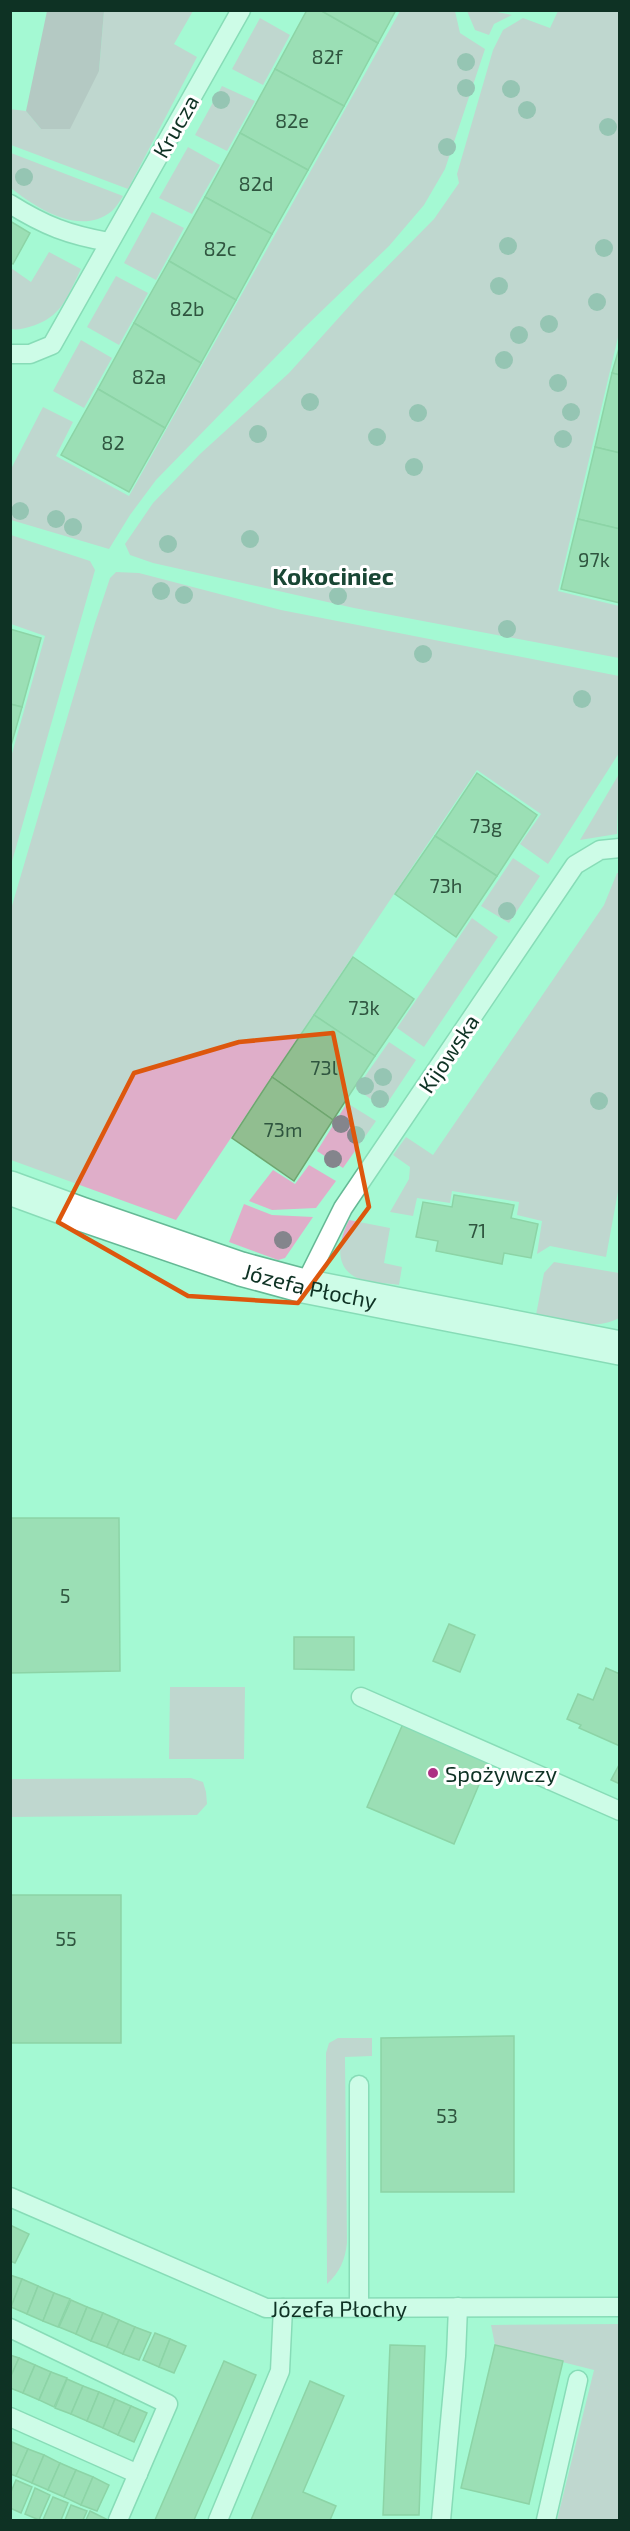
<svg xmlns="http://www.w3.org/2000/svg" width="630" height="2531" viewBox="0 0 630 2531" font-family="'Exo 2',sans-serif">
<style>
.green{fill:#dfaec9}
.forest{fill:#c88faf}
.building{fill:#91be90;stroke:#6fa66f;stroke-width:1.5}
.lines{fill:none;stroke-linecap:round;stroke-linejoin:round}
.lane-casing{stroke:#65b995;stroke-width:21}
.street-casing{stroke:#65b995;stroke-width:36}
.lane{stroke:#fff;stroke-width:18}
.street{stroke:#fff;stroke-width:33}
.tree{fill:#84858c}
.marked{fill:none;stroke:#dd570d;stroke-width:4.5;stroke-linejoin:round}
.poi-dot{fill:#ad3184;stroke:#fff;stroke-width:2}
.labels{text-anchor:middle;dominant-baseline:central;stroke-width:6;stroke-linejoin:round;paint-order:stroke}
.number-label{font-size:20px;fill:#2f553f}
.street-label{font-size:22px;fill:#0e3224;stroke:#fff}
.poi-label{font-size:22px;fill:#0e3224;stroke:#fff;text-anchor:start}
.neighbourhood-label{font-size:24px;font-weight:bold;fill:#194634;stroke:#fff}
</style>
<rect width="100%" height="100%" fill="#a4f9d3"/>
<!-- green -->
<g class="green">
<polygon points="104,11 193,11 174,44 197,57 128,189 11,145 10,109 26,111 41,129 99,71"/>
<polygon points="400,11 455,11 460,33 485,49 445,169 424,205 389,246 304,328 156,480 130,515 109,549 11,520 11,469 43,407 73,422 56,456 129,496"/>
<polygon points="467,11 492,11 512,15 494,24 489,35 475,30"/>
<polygon points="558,11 619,11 619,333 558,591 619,606 619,658 354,608 153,563 130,555 125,544 153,503 200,454 289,373 361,293 434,219 459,183 457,174 493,50 503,30 523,18 550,28"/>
<polygon points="260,18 290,35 263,85 232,69"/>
<polygon points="222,86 255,101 227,151 195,135"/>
<polygon points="188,147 220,165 192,214 159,198"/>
<path d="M 11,153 L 123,196 C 120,201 116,207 112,211 C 80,237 36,208 11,188 Z"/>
<polygon points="152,212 184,228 156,280 124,263"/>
<path d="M 49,252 L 81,269 C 67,297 62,318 29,327 C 22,329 17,330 11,329 L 11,268 L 31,282 Z"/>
<polygon points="116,276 148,293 119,345 87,327"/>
<polygon points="81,340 112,358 84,408 53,391"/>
<polygon points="11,535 90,561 95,570 11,865 11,757 45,636 11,624"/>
<polygon points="116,572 139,573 281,610 619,676 619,753 548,864 520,844 541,814 477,770 176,1220 11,1160 11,909 95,623 110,578"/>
<polygon points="619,774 617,834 580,840"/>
<polygon points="513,858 540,876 509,923 481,906"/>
<polygon points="617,873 619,873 620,1181 606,1257 550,1246 537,1254 542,1221 517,1215 519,1202 452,1191 450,1203 417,1198 413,1216 390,1212 409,1179 410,1167 393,1155 406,1137 433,1155 604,905"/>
<polygon points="472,918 498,937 424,1047 397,1028"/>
<polygon points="389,1042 416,1060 384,1108 356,1089"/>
<polygon points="347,1103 376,1121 343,1168 317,1151"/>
<polygon points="309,1165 336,1181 316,1208 272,1210 249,1201 273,1170 295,1184"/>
<polygon points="244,1204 272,1215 313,1217 285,1258 278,1260 229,1242"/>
<path d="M 349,1220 L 390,1228 L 384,1263 L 402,1267 L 399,1285 C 387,1283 369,1283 357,1278 C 332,1266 340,1238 349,1220 Z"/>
<path d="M 554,1262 L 619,1273 L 619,1318 C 593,1332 564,1320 536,1315 L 544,1273 Z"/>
<polygon points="170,1687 245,1687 244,1759 169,1759"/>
<polygon points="191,1778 203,1782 206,1792 207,1804 197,1815 11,1817 11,1779"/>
<path d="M 338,2038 L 372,2038 L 372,2056 L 345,2057 L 347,2243 C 345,2260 340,2272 327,2284 L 326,2053 L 329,2043 Z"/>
<polygon points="619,2324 619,2520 557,2520 594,2370 495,2345 491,2325"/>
</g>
<!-- forest -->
<polygon class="forest" points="47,11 104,11 99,71 70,129 41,129 26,111"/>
<!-- building -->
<g class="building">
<polygon points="307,10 320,10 378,43 344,106 275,69"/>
<polygon points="320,10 396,10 378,43"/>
<polygon points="275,69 344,106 308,170 240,133"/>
<polygon points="240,133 308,170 272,234 205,197"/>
<polygon points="205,197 272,234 236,300 169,261"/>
<polygon points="10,221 30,233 13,264 10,262"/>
<polygon points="169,261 236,300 201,363 134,323"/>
<polygon points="134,323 201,363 165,428 98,389"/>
<polygon points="620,345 620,375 612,373"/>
<polygon points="612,373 620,375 620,453 595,447"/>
<polygon points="98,389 165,428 129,492 61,455"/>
<polygon points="595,447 620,453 620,529 578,519"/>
<polygon points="578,519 620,529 620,603 561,589"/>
<polygon points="10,629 41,638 22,707 10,704"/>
<polygon points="10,704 22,707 10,749"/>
<polygon points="477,773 537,815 497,876 435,836"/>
<polygon points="435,836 497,876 456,937 395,894"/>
<polygon points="353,957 414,999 375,1056 314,1015"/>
<polygon points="314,1015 375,1056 333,1120 272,1077"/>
<polygon points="272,1077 333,1120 294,1181 232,1138"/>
<polygon points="454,1195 514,1205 511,1218 538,1224 531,1258 504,1253 502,1264 436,1251 438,1241 416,1237 423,1202 452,1207"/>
<polygon points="10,1518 119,1518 120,1671 10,1673"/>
<polygon points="449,1624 475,1635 460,1672 433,1661"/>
<polygon points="294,1637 354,1637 354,1670 294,1669"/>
<polygon points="606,1668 620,1674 620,1746 579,1728 581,1725 567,1719 578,1694 593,1700"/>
<polygon points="405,1719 491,1756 454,1844 367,1807"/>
<polygon points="620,1763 620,1784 611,1780"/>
<rect x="10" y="1895" width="111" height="148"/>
<polygon points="514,2036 514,2192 381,2192 381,2038"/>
<polygon points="10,2225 29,2234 15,2263 10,2261"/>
<polygon points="10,2275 22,2279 11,2307 10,2307"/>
<polygon points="22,2279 38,2286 27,2314 11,2307"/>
<polygon points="38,2286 54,2293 43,2321 27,2314"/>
<polygon points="54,2293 70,2299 58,2327 43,2321"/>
<polygon points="71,2300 87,2307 76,2334 59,2327"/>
<polygon points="87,2307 103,2313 91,2341 76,2334"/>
<polygon points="103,2313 119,2320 107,2347 91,2341"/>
<polygon points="119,2320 135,2327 123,2354 107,2347"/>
<polygon points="135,2327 151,2333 139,2360 123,2354"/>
<polygon points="155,2333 170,2339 159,2367 143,2360"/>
<polygon points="170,2339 186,2346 174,2373 159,2367"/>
<polygon points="390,2345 425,2346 419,2515 383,2515"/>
<polygon points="495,2345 563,2361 529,2504 461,2488"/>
<polygon points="10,2355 19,2358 10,2378"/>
<polygon points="19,2358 35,2365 23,2393 10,2388 10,2378"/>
<polygon points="224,2361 256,2375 223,2453 194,2520 155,2520"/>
<polygon points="35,2365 51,2372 39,2400 23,2393"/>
<polygon points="51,2372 67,2378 54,2407 39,2400"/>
<polygon points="67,2379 83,2386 71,2414 55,2408"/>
<polygon points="310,2381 344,2396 303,2492 336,2506 330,2520 251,2520"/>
<polygon points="83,2386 99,2392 87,2421 71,2414"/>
<polygon points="99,2392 115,2399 103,2428 87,2421"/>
<polygon points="115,2399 131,2406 118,2435 103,2428"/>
<polygon points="131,2406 147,2413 134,2442 118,2435"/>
<polygon points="12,2442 28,2449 16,2476 10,2474"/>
<polygon points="28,2449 44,2455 32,2483 16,2476"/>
<polygon points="44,2455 60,2463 48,2490 32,2483"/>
<polygon points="60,2463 76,2470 64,2497 48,2490"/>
<polygon points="76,2470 93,2477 81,2505 64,2497"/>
<polygon points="93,2477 109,2485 97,2511 81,2505"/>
<polygon points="16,2480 32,2487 21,2513 10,2508 10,2494"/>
<polygon points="35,2488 50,2495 39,2520 25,2514"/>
<polygon points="53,2497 68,2503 61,2520 43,2520"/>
<polygon points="71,2505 87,2511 83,2520 65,2520"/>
<polygon points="90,2511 106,2519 105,2520 86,2520"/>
</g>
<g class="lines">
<!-- lane casing -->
<g class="lane-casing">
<g id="lane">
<path d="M 10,204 C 45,226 69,235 109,242"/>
<polyline points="10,354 30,354 52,345 241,10"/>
<polyline points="304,1286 343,1208 575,865 600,850 620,848"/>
<polyline points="361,1697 620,1811"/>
<polyline points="359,2085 359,2307"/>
<path id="s1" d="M 10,2197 L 266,2308 L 620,2307"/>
<polyline points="10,2328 168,2404 118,2520"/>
<polyline points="10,2417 138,2474"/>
<polyline points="218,2520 280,2371 283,2308"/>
<polyline points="441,2520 456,2356 458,2307"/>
<polyline points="546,2520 578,2380"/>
</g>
</g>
<!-- street casing -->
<g class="street-casing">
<g id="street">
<path id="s2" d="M 10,1188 L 81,1214 L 241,1269 L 304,1286 L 620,1348"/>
</g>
</g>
<!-- lane -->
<use href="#lane" class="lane"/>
<!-- street -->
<use href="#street" class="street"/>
</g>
<!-- trees -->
<g class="tree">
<circle cx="466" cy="62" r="9"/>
<circle cx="466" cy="88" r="9"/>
<circle cx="511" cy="89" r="9"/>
<circle cx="221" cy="100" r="9"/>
<circle cx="527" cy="110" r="9"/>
<circle cx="608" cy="127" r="9"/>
<circle cx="447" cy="147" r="9"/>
<circle cx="24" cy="177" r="9"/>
<circle cx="508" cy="246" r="9"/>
<circle cx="604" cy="248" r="9"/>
<circle cx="499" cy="286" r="9"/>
<circle cx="597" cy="302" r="9"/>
<circle cx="549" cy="324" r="9"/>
<circle cx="519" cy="335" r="9"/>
<circle cx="504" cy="360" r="9"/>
<circle cx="558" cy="383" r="9"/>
<circle cx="310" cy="402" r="9"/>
<circle cx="571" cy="412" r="9"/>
<circle cx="418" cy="413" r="9"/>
<circle cx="258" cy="434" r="9"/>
<circle cx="377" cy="437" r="9"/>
<circle cx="563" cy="439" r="9"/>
<circle cx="414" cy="467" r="9"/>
<circle cx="20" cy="511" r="9"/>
<circle cx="56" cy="519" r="9"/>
<circle cx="73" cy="527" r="9"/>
<circle cx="250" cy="539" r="9"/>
<circle cx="168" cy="544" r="9"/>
<circle cx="161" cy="591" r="9"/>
<circle cx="184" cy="595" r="9"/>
<circle cx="338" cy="596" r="9"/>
<circle cx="507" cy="629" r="9"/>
<circle cx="423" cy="654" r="9"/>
<circle cx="582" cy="699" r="9"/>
<circle cx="507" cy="911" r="9"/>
<circle cx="383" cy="1077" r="9"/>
<circle cx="365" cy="1086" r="9"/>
<circle cx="380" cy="1099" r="9"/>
<circle cx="599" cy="1101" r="9"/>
<circle cx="341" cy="1124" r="9"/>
<circle cx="356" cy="1135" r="9"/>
<circle cx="333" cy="1159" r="9"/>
<circle cx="283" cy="1240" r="9"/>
</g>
<!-- marked area -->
<path d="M0 0H630V2531H0ZM 333,1033 L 369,1207 L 298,1303 L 188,1296 L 58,1222 L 134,1073 L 239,1042 Z" fill="#a4f9d3" fill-opacity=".55" fill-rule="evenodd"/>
<path class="marked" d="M 333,1033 L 369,1207 L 298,1303 L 188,1296 L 58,1222 L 134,1073 L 239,1042 Z"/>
<!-- markers -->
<circle class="poi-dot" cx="433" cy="1773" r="6"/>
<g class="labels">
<!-- number labels -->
<g class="number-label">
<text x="327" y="56">82f</text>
<text x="292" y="120">82e</text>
<text x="256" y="183">82d</text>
<text x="220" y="248">82c</text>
<text x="187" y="308">82b</text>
<text x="149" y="376">82a</text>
<text x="113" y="442">82</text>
<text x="594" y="559">97k</text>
<text x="486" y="825">73g</text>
<text x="446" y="885">73h</text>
<text x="364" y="1007">73k</text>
<text x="324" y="1067">73l</text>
<text x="283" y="1129">73m</text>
<text x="477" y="1230">71</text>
<text x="65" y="1595">5</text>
<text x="66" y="1938">55</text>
<text x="447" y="2115">53</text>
</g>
<!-- street labels -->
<g class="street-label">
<text transform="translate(175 126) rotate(-60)">Krucza</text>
<text transform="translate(448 1053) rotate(-56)">Kijowska</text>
<text stroke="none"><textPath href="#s2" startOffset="316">Józefa Płochy</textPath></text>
<text stroke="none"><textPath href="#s1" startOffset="352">Józefa Płochy</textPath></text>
</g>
<!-- poi labels -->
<g class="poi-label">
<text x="445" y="1773">Spożywczy</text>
</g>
<!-- neighbourhood labels -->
<g class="neighbourhood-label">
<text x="333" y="575">Kokociniec</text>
</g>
</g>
<!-- border -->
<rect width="630" height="2531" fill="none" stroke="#0e3224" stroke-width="24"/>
</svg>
